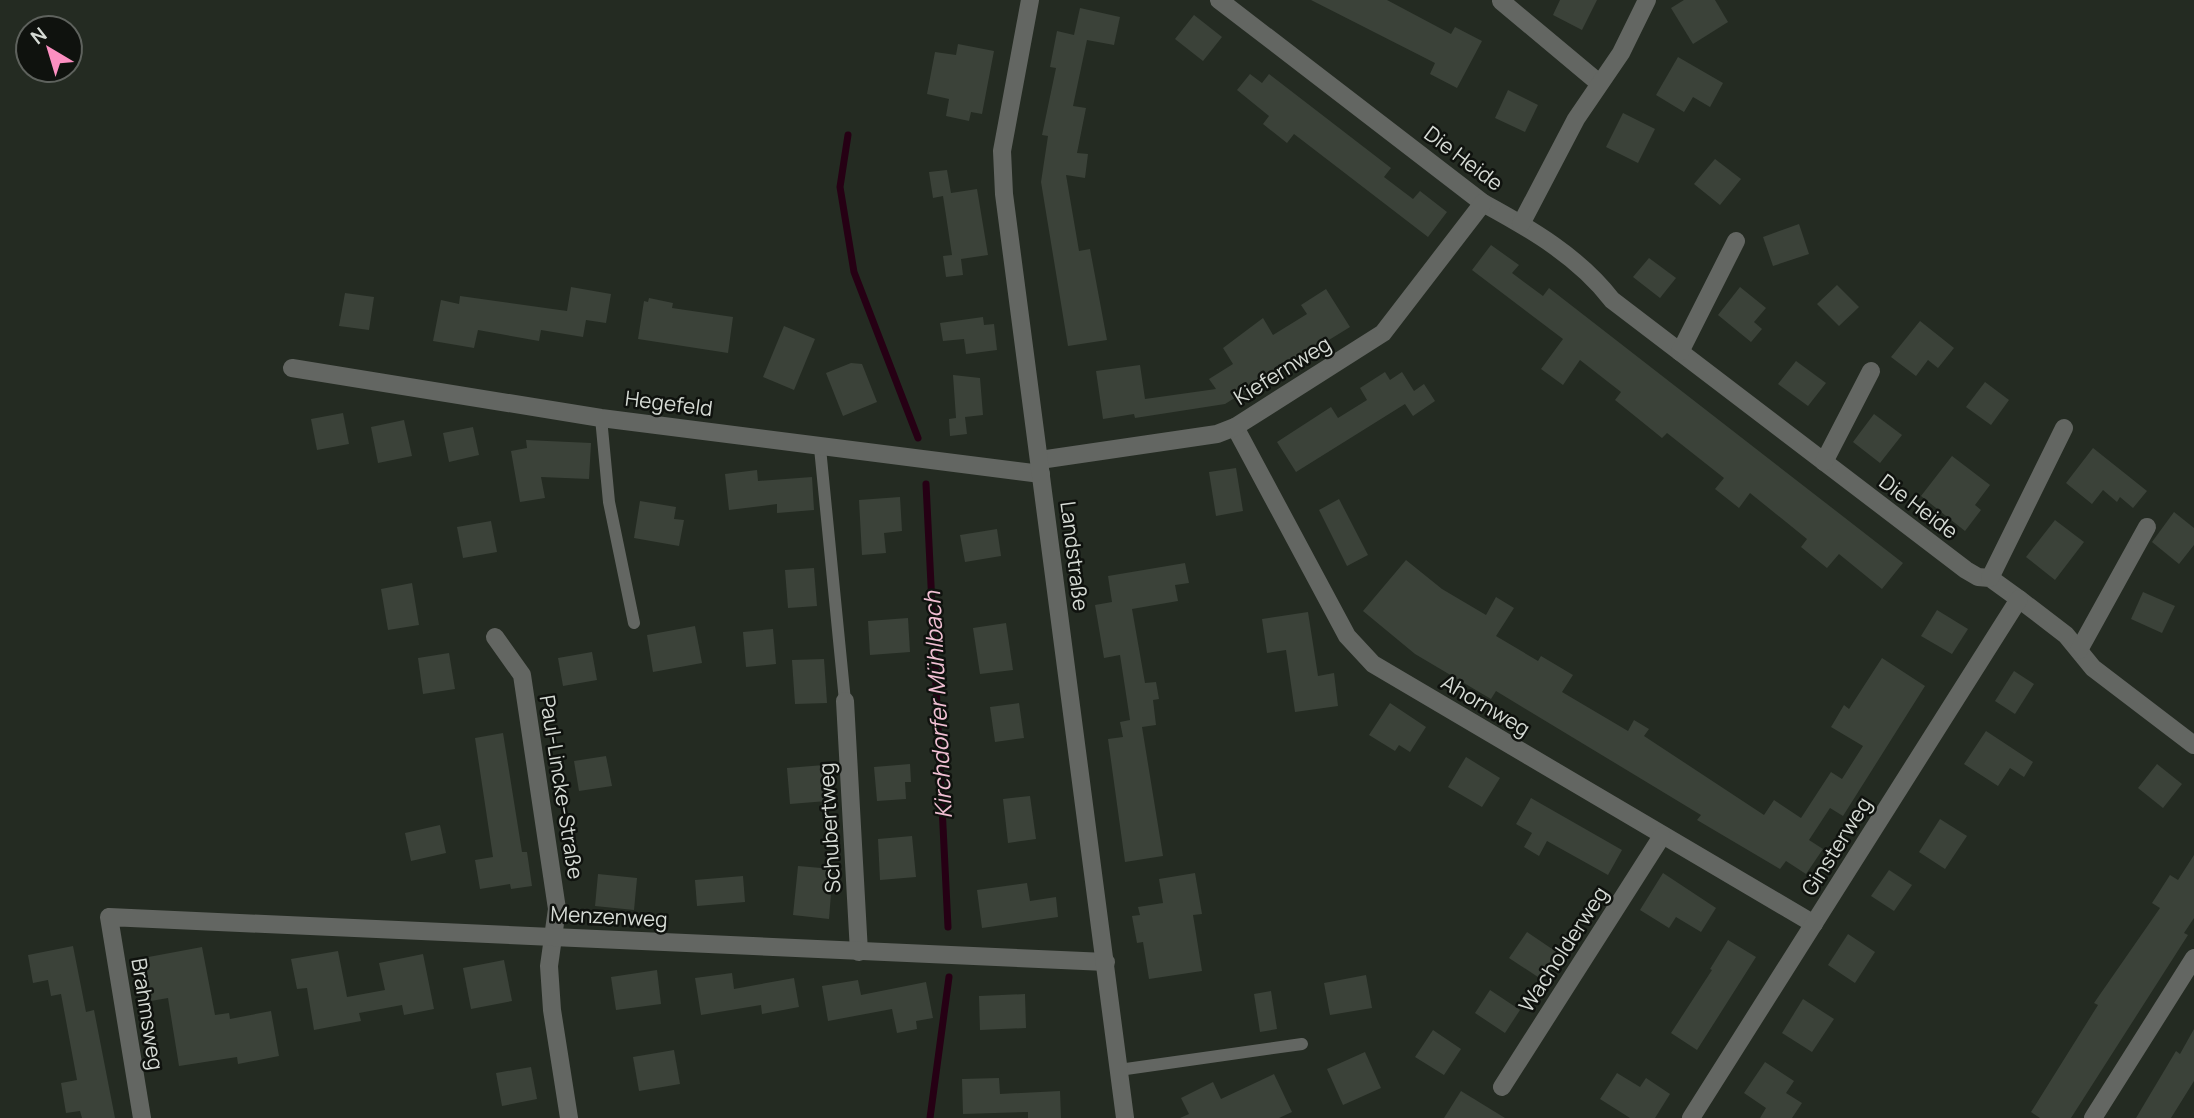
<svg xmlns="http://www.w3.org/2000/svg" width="2194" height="1118" viewBox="0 0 2194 1118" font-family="Manrope,sans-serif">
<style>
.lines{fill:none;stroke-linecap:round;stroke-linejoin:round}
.stream{stroke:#260014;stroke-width:7}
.building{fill:#3b4239}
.service{stroke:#636662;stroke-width:12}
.minor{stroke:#636662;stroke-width:18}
.tertiary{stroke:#636662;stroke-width:18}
.labels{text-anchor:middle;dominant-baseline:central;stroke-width:5;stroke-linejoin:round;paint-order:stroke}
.street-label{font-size:21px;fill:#d5dad4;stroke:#0f120e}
.water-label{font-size:23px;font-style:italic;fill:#f2c0d4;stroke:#0f120e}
</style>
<rect width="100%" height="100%" fill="#242b22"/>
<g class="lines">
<!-- stream -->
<g class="stream">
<polyline points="848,135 840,187 854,272 918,438"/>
<polyline points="926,484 948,927"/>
<polyline points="930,1118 949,977"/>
</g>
</g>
<!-- building -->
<g class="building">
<polygon points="1311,0 1387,0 1451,34 1455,27 1482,41 1457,88 1430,74 1435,63"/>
<polygon points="1560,0 1597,0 1582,30 1553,15"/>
<polygon points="1684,0 1715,0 1728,22 1693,44 1671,8"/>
<polygon points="1080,8 1120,17 1114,45 1087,40 1073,106 1086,108 1077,153 1088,154 1085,178 1066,175 1079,251 1090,249 1107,340 1068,346 1041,182 1048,136 1042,135 1056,68 1050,67 1057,31 1074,35"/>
<polygon points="1194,15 1222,37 1203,61 1175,39"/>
<polygon points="958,44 994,51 982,114 971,112 969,121 946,116 949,99 927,94 935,52 956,55"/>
<polygon points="1678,57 1723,83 1710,107 1693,97 1684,112 1656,95"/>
<polygon points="1250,74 1262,83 1269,74 1391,168 1384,177 1413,199 1420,191 1447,212 1428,237 1294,134 1287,143 1263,124 1269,116 1237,90"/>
<polygon points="1508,90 1538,105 1525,132 1495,118"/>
<polygon points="1623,113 1655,129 1638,163 1606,147"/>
<polygon points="1715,159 1741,179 1720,205 1694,184"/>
<polygon points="947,170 951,193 977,189 988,255 961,259 963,275 946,277 943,256 952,255 943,196 933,198 929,172"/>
<polygon points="1799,224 1809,254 1773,266 1763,237"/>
<polygon points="1491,245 1519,265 1512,273 1543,296 1549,288 1903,563 1882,589 1839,554 1827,568 1801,547 1807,539 1750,493 1739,508 1715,489 1724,478 1667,433 1662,438 1615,400 1621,392 1580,360 1563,385 1541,369 1563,339 1472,270"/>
<polygon points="1649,258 1676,278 1660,298 1633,277"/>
<polygon points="1837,285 1859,307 1839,326 1817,304"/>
<polygon points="571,287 611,294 606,323 586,320 583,337 541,330 539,341 478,330 474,348 433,341 441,300 459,304 460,296 567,311"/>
<polygon points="1740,287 1766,308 1754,322 1762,329 1751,342 1718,315"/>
<polygon points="1326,289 1350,327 1225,404 1135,418 1134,414 1103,419 1096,371 1140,365 1145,399 1216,389 1209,379 1233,364 1223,348 1263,318 1273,335 1307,314 1301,305"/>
<polygon points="345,293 374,297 369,330 339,326"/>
<polygon points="649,298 673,303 672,308 733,317 728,353 638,339 644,301 648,302"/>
<polygon points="983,317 984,325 994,324 997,350 966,354 964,339 943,341 940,323"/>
<polygon points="1920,321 1954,348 1938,368 1928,360 1916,376 1891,357"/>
<polygon points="784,326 815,339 794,390 763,377"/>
<polygon points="1796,361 1826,383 1808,406 1778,384"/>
<polygon points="851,363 862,364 877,402 843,416 826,373"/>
<polygon points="1385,372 1390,380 1402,372 1414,391 1424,384 1435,401 1413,416 1405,404 1296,472 1277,442 1331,407 1338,418 1367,400 1360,388"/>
<polygon points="953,375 980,378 983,415 965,417 967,434 950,436 949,419 956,418"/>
<polygon points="1985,382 2009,400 1991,425 1966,407"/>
<polygon points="343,413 349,444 317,450 311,419"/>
<polygon points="1874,414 1902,435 1880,463 1853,442"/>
<polygon points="404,420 412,456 378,463 371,427"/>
<polygon points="473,427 479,455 449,462 443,433"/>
<polygon points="526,440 591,443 589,479 541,477 545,498 520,502 511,451 527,448"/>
<polygon points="2093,448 2147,491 2133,508 2120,497 2117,502 2103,490 2092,504 2066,483"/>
<polygon points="1952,456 1990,485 1975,505 1981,510 1965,531 1921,496"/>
<polygon points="1236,468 1243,511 1216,516 1209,472"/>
<polygon points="757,470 758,481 812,477 814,510 777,513 777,504 729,510 725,474"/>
<polygon points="900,497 902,531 884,533 886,553 862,555 859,500"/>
<polygon points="1339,499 1368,555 1347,566 1319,510"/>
<polygon points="640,501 676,507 674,519 684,520 679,546 634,538"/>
<polygon points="2174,512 2194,528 2194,545 2179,564 2152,542"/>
<polygon points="2055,520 2084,542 2055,580 2026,557"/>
<polygon points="491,521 497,552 463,558 457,527"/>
<polygon points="997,529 1001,556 965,562 960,535"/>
<polygon points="1406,560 1442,589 1486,615 1496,597 1514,608 1496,636 1538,661 1541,656 1573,675 1562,692 1628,731 1634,720 1649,729 1644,736 1764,815 1774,800 1801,818 1831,772 1842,779 1863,746 1831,727 1844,705 1849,709 1882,658 1925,686 1843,816 1830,808 1809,840 1823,849 1806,874 1786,861 1780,869 1697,820 1701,815 1496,691 1491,699 1415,654 1363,611"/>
<polygon points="1185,563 1189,583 1175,585 1178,601 1132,609 1145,683 1156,682 1159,699 1153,700 1156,725 1142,727 1163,856 1125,862 1108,739 1123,737 1120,722 1130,720 1120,655 1104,658 1095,605 1112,602 1108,576"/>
<polygon points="814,568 817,606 788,608 785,570"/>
<polygon points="412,583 419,625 388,630 381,589"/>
<polygon points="2143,592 2175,606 2162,633 2131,619"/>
<polygon points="1937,610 1968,629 1952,654 1921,636"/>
<polygon points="1308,612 1318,676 1334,673 1338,706 1295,712 1286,650 1267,653 1262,619"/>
<polygon points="908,618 910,652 870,655 868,621"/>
<polygon points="1006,623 1013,670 980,674 973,628"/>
<polygon points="695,626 702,663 653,672 647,635"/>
<polygon points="773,629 776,664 746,667 743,632"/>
<polygon points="592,652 597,680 563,686 558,658"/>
<polygon points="449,653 455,689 423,694 418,658"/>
<polygon points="824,659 827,703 795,704 792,660"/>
<polygon points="2014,671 2034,684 2015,714 1995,701"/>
<polygon points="1019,703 1024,738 995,742 990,707"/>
<polygon points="1390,703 1426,727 1410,752 1399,745 1395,751 1369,735"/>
<polygon points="1986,731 2033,762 2024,777 2010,768 1998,786 1964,764"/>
<polygon points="503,733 522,852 527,852 532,886 511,889 510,884 480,889 475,860 493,857 475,738"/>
<polygon points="606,756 612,786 579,791 574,761"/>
<polygon points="1466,757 1500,778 1482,807 1448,787"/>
<polygon points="910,764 911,782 905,782 906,799 877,801 874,767"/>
<polygon points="2157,764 2182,784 2163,808 2138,788"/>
<polygon points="824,765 827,801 790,804 787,768"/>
<polygon points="1030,796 1036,839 1008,843 1003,799"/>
<polygon points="1531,798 1622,850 1608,875 1547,841 1539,856 1524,847 1532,833 1516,824"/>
<polygon points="1940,819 1967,836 1945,869 1919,852"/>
<polygon points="440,825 446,853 411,861 405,833"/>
<polygon points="912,836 916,877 880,880 878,839"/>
<polygon points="2194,855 2194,918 2184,933 2188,935 2071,1118 2040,1118 2031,1112 2098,1005 2094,1003 2160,908 2152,903 2170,875 2178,880"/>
<polygon points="798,866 833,869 829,919 793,915"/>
<polygon points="1889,870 1912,885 1894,911 1871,896"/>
<polygon points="1195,873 1202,914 1193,915 1202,971 1149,979 1143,942 1137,943 1132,916 1140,915 1138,907 1163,903 1159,879"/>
<polygon points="1663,873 1716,908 1701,932 1676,917 1669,928 1640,910"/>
<polygon points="598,874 637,878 634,910 595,906"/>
<polygon points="743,876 745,902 697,906 695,880"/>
<polygon points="1027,883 1030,901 1056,897 1058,917 982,928 977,890"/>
<polygon points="1527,932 1558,953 1541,979 1509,958"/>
<polygon points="1848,934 1875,952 1855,983 1828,965"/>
<polygon points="1728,940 1756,957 1697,1050 1671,1033 1712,970 1710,969"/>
<polygon points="73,946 86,1012 94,1010 115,1118 82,1118 80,1111 66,1113 61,1083 77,1080 61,994 51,996 48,980 33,983 28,955"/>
<polygon points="202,947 215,1015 229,1013 230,1019 271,1011 279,1056 238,1064 237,1057 179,1066 168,998 151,1001 143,958"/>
<polygon points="338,951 347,997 385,990 379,963 423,954 434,1009 404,1015 402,1005 359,1013 361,1021 314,1030 307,988 297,989 291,959"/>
<polygon points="504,960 512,1001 471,1009 463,968"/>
<polygon points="657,970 661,1004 616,1010 611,977"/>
<polygon points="732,973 734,989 794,978 799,1007 762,1014 761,1005 701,1015 695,978"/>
<polygon points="1366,975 1372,1008 1330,1015 1324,983"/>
<polygon points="858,980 861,995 926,982 933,1018 916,1021 917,1029 897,1033 892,1009 828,1021 822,986"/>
<polygon points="1490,990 1520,1010 1505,1033 1475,1013"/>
<polygon points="1271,991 1277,1029 1260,1032 1254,994"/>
<polygon points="1025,994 1026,1028 980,1030 979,996"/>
<polygon points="1803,999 1834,1019 1812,1052 1782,1033"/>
<polygon points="2194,1029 2194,1081 2171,1118 2136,1118 2176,1051 2180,1054"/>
<polygon points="1433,1030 1461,1049 1444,1075 1415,1057"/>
<polygon points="674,1050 680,1084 639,1091 633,1057"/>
<polygon points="1365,1052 1381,1088 1343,1105 1327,1069"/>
<polygon points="1765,1062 1794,1081 1786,1093 1802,1103 1792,1118 1760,1118 1766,1108 1744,1093"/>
<polygon points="531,1067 537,1099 502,1106 496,1073"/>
<polygon points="1617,1073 1640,1087 1646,1078 1670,1094 1655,1118 1630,1118 1600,1099"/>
<polygon points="1274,1074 1292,1112 1279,1118 1180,1118 1189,1114 1181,1098 1213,1082 1221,1099"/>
<polygon points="999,1078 1000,1094 1060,1091 1061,1118 1028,1118 1028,1112 963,1114 962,1079"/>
<polygon points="1461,1091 1505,1118 1444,1118"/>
</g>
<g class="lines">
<!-- service -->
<g class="service">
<polyline points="601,418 609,502 634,623"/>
<polyline points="820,448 845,701"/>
<polyline points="1119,1070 1302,1044"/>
</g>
<!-- minor -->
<g class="minor">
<path d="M 1219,0 L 1483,203 C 1531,229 1579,257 1612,300 L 1966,570 L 1978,577 L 1990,578 L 2019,599 L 2066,635 L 2093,668 L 2194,745"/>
<polyline points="1501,1 1599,83"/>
<polyline points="1521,224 1576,119 1621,53 1647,0"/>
<polyline points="1680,352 1736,241"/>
<polyline points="292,368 601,418 1041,474"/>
<polyline points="1235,427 1347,636 1373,664 1814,924"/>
<polyline points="1040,460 1217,434 1235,427 1383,333 1483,203"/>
<polyline points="1824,462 1871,371"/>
<polyline points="1990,578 2064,428"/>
<polyline points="495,637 522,675 557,909 549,966 552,1010 569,1118"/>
<polyline points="2079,650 2147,527"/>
<polyline points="845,701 859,952"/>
<polyline points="1502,1087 1662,836"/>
<polyline points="142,1118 109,917 1106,962"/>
<polyline points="1691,1118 2019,599"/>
<polyline points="2093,1118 2194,958"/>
</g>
<!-- tertiary -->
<polyline class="tertiary" points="1030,0 1002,151 1004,194 1125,1118"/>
</g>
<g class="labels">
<!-- street labels -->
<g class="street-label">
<text transform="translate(1464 158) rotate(37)">Die Heide</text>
<text transform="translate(1282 370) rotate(-32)">Kiefernweg</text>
<text transform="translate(669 403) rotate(7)">Hegefeld</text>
<text transform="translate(1919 506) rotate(37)">Die Heide</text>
<text transform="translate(1075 556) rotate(83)">Landstraße</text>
<text transform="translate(1486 705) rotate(31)">Ahornweg</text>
<text transform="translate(562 787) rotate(81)">Paul-Lincke-Straße</text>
<text transform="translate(829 828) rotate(-93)">Schubertweg</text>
<text transform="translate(1836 846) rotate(-58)">Ginsterweg</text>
<text transform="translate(609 916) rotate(3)">Menzenweg</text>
<text transform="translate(1563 949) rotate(-57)">Wacholderweg</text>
<text transform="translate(148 1014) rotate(81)">Brahmsweg</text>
</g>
<!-- water labels -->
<g class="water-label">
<text transform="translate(937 705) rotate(-93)">Kirchdorfer Mühlbach</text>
</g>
</g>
<!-- north arrow -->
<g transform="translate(49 49) rotate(322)"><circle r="33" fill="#0f120e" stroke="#5e625d" stroke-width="2"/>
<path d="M0-5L12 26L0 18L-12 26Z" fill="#fc8fc1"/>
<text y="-10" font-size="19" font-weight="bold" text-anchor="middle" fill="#d5dad4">N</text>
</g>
</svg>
